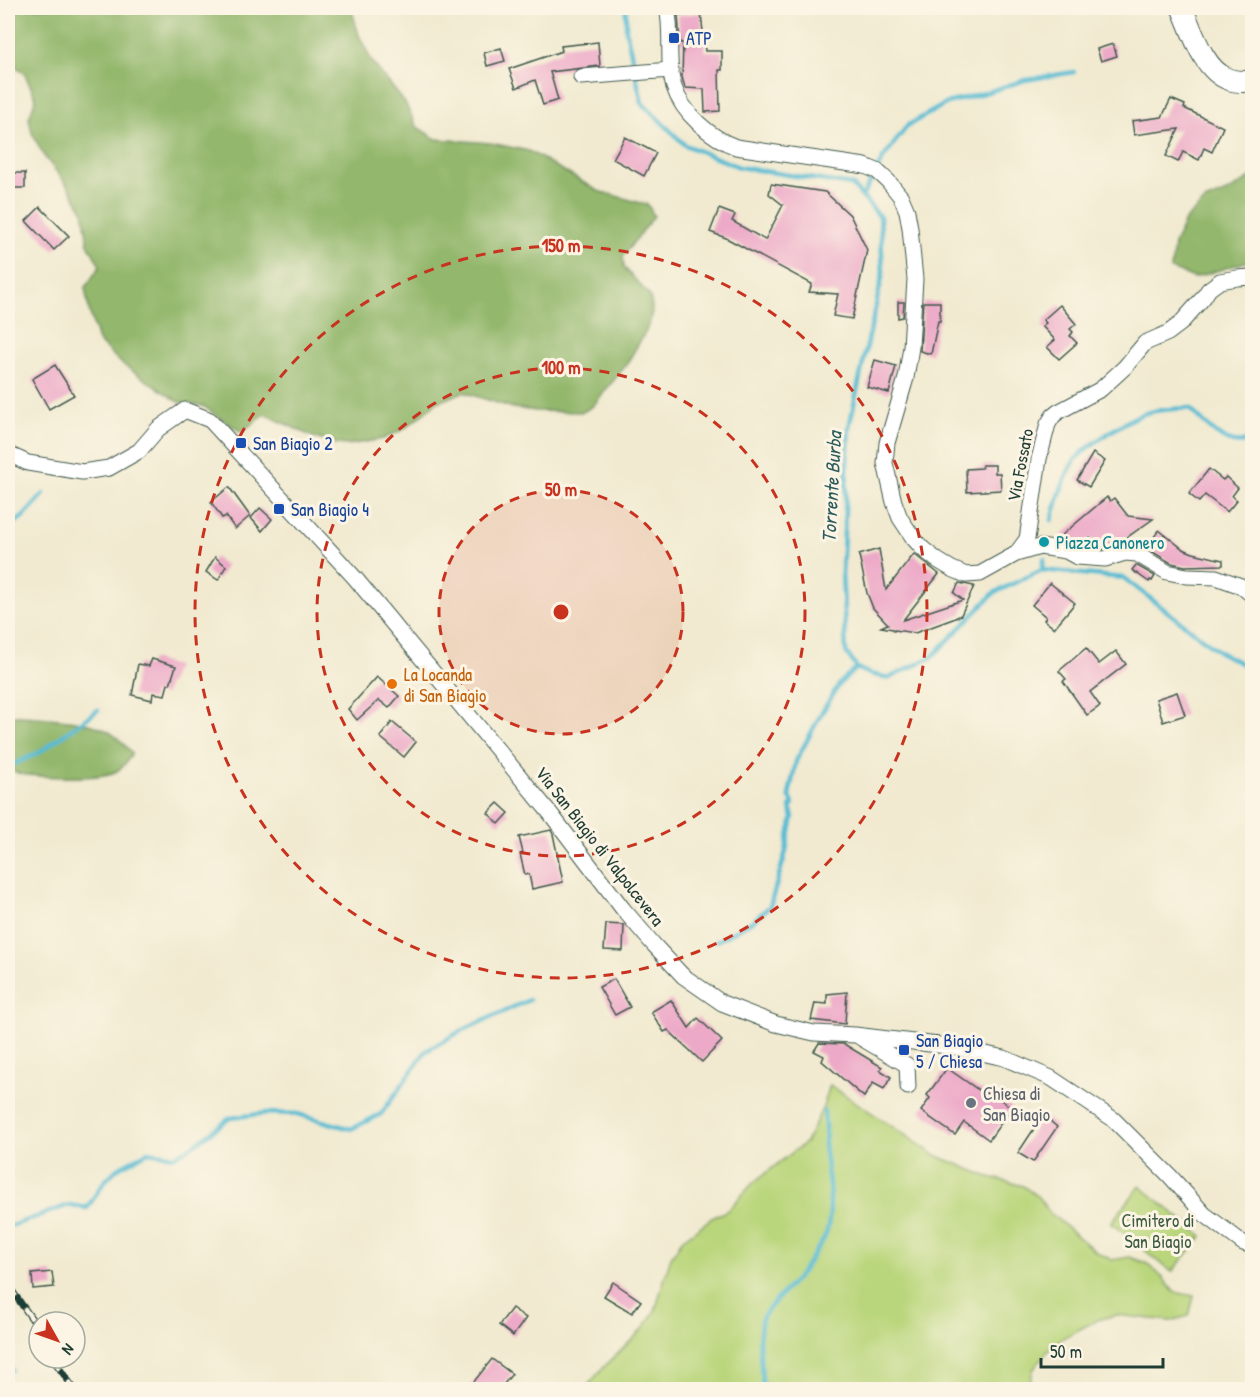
<svg xmlns="http://www.w3.org/2000/svg" width="1260" height="1397" viewBox="0 0 1260 1397" font-family="'Patrick Hand',sans-serif">
<style>
.green{fill:#bad67c;stroke:#6c8a58;stroke-width:1.5}
.forest{fill:#93b76c;stroke:#597a50;stroke-width:1.5}
.lines{fill:none;stroke-linecap:round;stroke-linejoin:round}
.stream{stroke:#55bbd3;stroke-width:4.5}
.building{fill:#edaac8}
.minor-casing{stroke:#3e574b;stroke-width:17}
.secondary-casing{stroke:#3e574b;stroke-width:23}
.minor{stroke:#fff;stroke-width:15}
.secondary{stroke:#fff;stroke-width:21}
.rail-casing{stroke:#1f3d34;stroke-width:7}
.rail{stroke:#fcf5e5;stroke-width:4.5;stroke-dasharray:14;stroke-linecap:butt}
.ring{fill:none;stroke:#c8321e;stroke-width:3;stroke-dasharray:10 8}
.transit-dot{fill:#1a4fb4;stroke:#fcf5e5;stroke-width:2}
.culture-dot{fill:#0f9aa8;stroke:#fcf5e5;stroke-width:2}
.food-dot{fill:#e8710a;stroke:#fcf5e5;stroke-width:2}
.worship-dot{fill:#6b7280;stroke:#fcf5e5;stroke-width:2}
.labels{text-anchor:middle;dominant-baseline:central;stroke-width:6;stroke-linejoin:round;paint-order:stroke}
.transit-label{font-size:18px;fill:#164399;stroke:#fcf5e5;text-anchor:start}
.street-label{font-size:18px;fill:#1f3d34;stroke:#fcf5e5}
.culture-label{font-size:18px;fill:#0d838f;stroke:#fcf5e5;text-anchor:start}
.food-label{font-size:18px;fill:#c56008;stroke:#fcf5e5;text-anchor:start}
.worship-label{font-size:18px;fill:#5b616d;stroke:#fcf5e5;text-anchor:start}
.park-label{font-size:18px;fill:#3e5c42;stroke:#fcf5e5}
.water-label{font-size:20px;font-style:italic;fill:#2c5c5c;stroke:#fcf5e5}
.centre{fill:#c8321e;stroke:#fcf5e5;stroke-width:3}
.ring-label{font-size:18px;text-anchor:middle;font-weight:bold;fill:#c8321e;stroke:#fcf5e5;stroke-width:6;stroke-linejoin:round;paint-order:stroke}
</style>
<rect width="100%" height="100%" fill="#fcf5e5"/>
<filter id="ink" filterUnits="userSpaceOnUse"><feTurbulence type="fractalNoise" baseFrequency=".0167" numOctaves="2"/><feDisplacementMap in="SourceGraphic" scale="12" xChannelSelector="R" yChannelSelector="G"/><feConvolveMatrix kernelMatrix="1 2 1 2 8 2 1 2 1" color-interpolation-filters="sRGB"/></filter>
<filter id="wash" filterUnits="userSpaceOnUse"><feTurbulence type="fractalNoise" baseFrequency=".008" numOctaves="4" result="noise"/><feDisplacementMap in="SourceGraphic" scale="24" xChannelSelector="R" yChannelSelector="G"/><feGaussianBlur stdDeviation="1.35" result="paint"/><feColorMatrix in="noise" values="0 0 0 0 0 0 0 0 0 0 0 0 0 0 0 0 0 1.4 0 .05"/><feComposite in="paint" operator="in"/></filter>
<g filter="url(#wash)">
<rect width="100%" height="100%" fill="#f1ead0"/>
<!-- green -->
<g class="green">
<polygon points="830,1085 935,1155 986,1176 1023,1186 1038,1197 1050,1213 1095,1251 1112,1260 1130,1257 1148,1264 1162,1277 1174,1292 1194,1296 1189,1316 1170,1321 1116,1315 1097,1320 1061,1339 1046,1353 1033,1370 1029,1389 585,1389 602,1369 644,1328 655,1311 671,1257 682,1240 712,1218 728,1210 754,1182 806,1142 823,1107"/>
<polygon points="1140,1186 1202,1236 1172,1272 1111,1223"/>
</g>
<!-- forest -->
<g class="forest">
<polygon points="8,8 351,8 359,35 372,62 405,103 417,127 436,139 491,143 529,151 598,191 648,205 654,216 623,256 624,267 650,296 652,308 651,318 646,331 626,365 593,406 583,412 535,411 513,408 463,392 438,402 404,429 383,439 348,445 337,444 315,438 265,414 241,432 203,406 179,402 122,364 98,341 89,310 85,288 100,266 88,244 83,210 68,186 44,156 32,133 29,118 36,98 24,73 8,60"/>
<polygon points="1252,177 1252,260 1194,278 1171,269 1174,244 1186,219 1205,201 1229,191"/>
<path d="M 8,715 C 36,718 92,717 115,736 C 121,740 126,747 132,753 C 128,760 124,767 117,771 C 99,780 46,777 26,775 C 19,774 14,771 8,772 Z"/>
</g>
<g class="lines">
<!-- stream -->
<g class="stream">
<polyline points="626,8 626,30 642,103 685,145 739,167 852,185 880,217 883,273 849,427 842,573 846,652 857,668 870,674 889,678 932,657 994,593 1042,570 1124,578 1221,653 1252,669"/>
<polyline points="862,197 884,157 907,126 919,119 947,103 988,92 1025,80 1074,72"/>
<path d="M 1052,520 C 1057,501 1063,480 1073,463 C 1081,449 1131,417 1146,413 C 1160,409 1175,409 1189,408 C 1205,423 1228,453 1252,439"/>
<polyline points="8,528 24,516 44,494"/>
<polyline points="1042,570 1044,559"/>
<polyline points="8,767 40,752 98,710"/>
<polyline points="717,941 754,920 770,906 785,855 793,817 790,807 793,804 789,795 796,761 821,714 840,683 857,668"/>
<polyline points="8,1227 69,1205 87,1208 104,1182 118,1168 148,1152 175,1156 194,1145 230,1118 266,1113 297,1114 351,1129 381,1114 426,1051 461,1031 529,1000"/>
<polyline points="8,1369 12,1370"/>
<path d="M 763,1390 L 759,1340 L 762,1318 L 770,1307 L 799,1276 L 824,1239 C 836,1212 827,1172 824,1144 L 826,1137 L 824,1111"/>
</g>
</g>
<g id="blocks">
<!-- building -->
<g class="building">
<polygon points="701,13 705,51 722,51 722,70 719,70 720,111 705,112 704,89 685,88 682,77 683,43 680,43 678,15"/>
<polygon points="598,42 600,66 550,72 558,100 543,105 535,80 516,88 509,69 562,51 561,46"/>
<polygon points="1113,44 1117,56 1101,61 1097,49"/>
<polygon points="501,48 505,61 487,66 484,53"/>
<polygon points="1171,99 1185,105 1184,108 1223,127 1212,152 1204,148 1199,160 1183,152 1178,162 1166,156 1179,129 1134,135 1132,121 1162,117"/>
<polygon points="625,137 656,153 644,176 613,159"/>
<rect x="13" y="173" width="12" height="15"/>
<polygon points="771,184 825,192 850,215 867,250 852,319 833,316 838,294 809,292 812,284 726,238 710,232 719,209 735,215 732,221 765,240 783,205 769,194"/>
<polygon points="40,207 69,236 54,250 26,221"/>
<polygon points="898,302 904,302 903,317 898,318"/>
<polygon points="923,302 940,302 940,321 938,321 931,354 920,351"/>
<polygon points="1060,305 1076,324 1070,329 1073,332 1070,336 1077,343 1059,359 1047,347 1055,340 1042,326 1046,323 1043,320"/>
<polygon points="875,360 896,366 889,393 867,387"/>
<polygon points="55,365 74,395 49,409 32,379"/>
<polygon points="1093,453 1105,461 1089,487 1077,480"/>
<polygon points="982,465 995,465 995,473 1000,473 1001,490 967,492 966,469 982,468"/>
<polygon points="1209,469 1223,480 1226,477 1238,488 1232,496 1237,500 1227,512 1205,495 1199,502 1189,494"/>
<polygon points="229,487 250,516 235,529 226,516 222,518 211,502"/>
<polygon points="1107,497 1110,501 1114,498 1128,516 1153,519 1116,545 1104,549 1099,549 1090,538 1079,547 1067,541 1062,535"/>
<polygon points="260,508 272,519 262,531 251,518"/>
<polygon points="1159,530 1183,549 1193,553 1223,560 1223,565 1185,566 1171,563 1146,548"/>
<polygon points="879,549 886,590 914,554 939,574 903,620 963,600 954,593 959,583 974,586 961,615 953,619 915,633 895,630 894,631 893,629 881,627 888,624 873,608 867,593 859,555"/>
<polygon points="215,557 226,566 218,580 206,572"/>
<polygon points="1136,565 1155,576 1152,581 1150,580 1149,582 1132,570"/>
<polygon points="1050,583 1075,603 1054,628 1044,620 1046,617 1032,605"/>
<polygon points="1086,648 1099,664 1116,651 1126,664 1090,692 1100,706 1087,715 1063,681 1066,679 1059,671"/>
<polygon points="152,659 176,666 170,684 168,684 165,695 153,693 152,700 132,695 138,664 149,666"/>
<polygon points="377,677 399,696 389,708 379,700 357,720 348,709"/>
<polygon points="1177,692 1185,715 1163,722 1156,699"/>
<polygon points="392,722 416,742 404,757 380,737"/>
<polygon points="498,803 509,813 499,824 488,813"/>
<polygon points="551,830 553,834 563,882 532,889 529,874 525,875 520,854 523,853 519,837"/>
<polygon points="606,924 624,925 623,951 604,950"/>
<polygon points="614,979 630,1007 615,1015 599,987"/>
<polygon points="847,992 845,1024 811,1020 815,1003 827,1004 827,994"/>
<polygon points="671,1000 689,1028 698,1018 722,1041 702,1062 668,1030 664,1032 651,1012"/>
<polygon points="819,1043 844,1044 882,1067 880,1070 891,1077 884,1089 873,1083 864,1097 822,1061 824,1056 814,1051"/>
<polygon points="947,1068 980,1091 981,1090 989,1095 991,1093 1012,1108 989,1140 964,1122 955,1135 921,1111 930,1098 927,1095"/>
<polygon points="1043,1115 1057,1127 1033,1162 1018,1153"/>
<polygon points="52,1272 54,1287 33,1289 32,1274"/>
<polygon points="613,1282 641,1301 632,1313 604,1296"/>
<polygon points="512,1308 526,1318 513,1336 499,1325"/>
<polygon points="492,1359 512,1374 500,1389 468,1389"/>
</g>
</g>
</g>
<g filter="url(#ink)">
<use href="#blocks" fill-opacity="0" stroke="#3e574b" stroke-width="1.5"/>
<g class="lines">
<!-- minor casing -->
<g class="minor-casing">
<g id="minor">
<path d="M 667,8 C 673,32 666,63 674,87 C 682,113 711,138 736,147 L 865,166 L 877,171 L 888,181 L 901,197 L 907,211 L 910,228 L 915,279 L 911,347 L 906,378 L 887,443 L 885,463 L 894,502 L 900,518 L 914,539 L 923,549 L 937,560 L 952,569 L 966,575 L 980,574 L 1016,554 L 1040,547 L 1066,551 L 1077,557 L 1105,559 L 1125,553 L 1137,554 L 1167,572 L 1187,576 L 1216,577 L 1241,586 L 1252,595"/>
<polyline points="581,77 671,70"/>
<polyline points="8,454 28,463 82,472 109,468 139,451 158,429 185,410 210,420 355,578 550,813 623,909 654,945 683,976 722,1003 776,1024 814,1033 855,1035 955,1047 1004,1058 1051,1078 1113,1119 1170,1176 1204,1214 1243,1243 1252,1246"/>
<polyline points="1016,554 1027,539 1039,459 1048,424 1053,416 1058,412 1101,389 1125,367 1145,343 1168,333 1180,324 1203,298 1209,289 1220,281 1237,278 1252,277"/>
<polyline points="861,1038 907,1065 908,1087"/>
</g>
</g>
<!-- secondary casing -->
<g class="secondary-casing">
<path id="secondary" d="M 1182,8 C 1192,30 1203,70 1228,79 C 1236,82 1244,82 1252,81"/>
</g>
<!-- minor -->
<use href="#minor" class="minor"/>
<!-- secondary -->
<use href="#secondary" class="secondary"/>
<!-- rail casing -->
<g class="rail-casing">
<g id="rail">
<polyline points="8,1285 39,1329"/>
<polyline points="52,1358 75,1390"/>
</g>
</g>
<!-- rail -->
<use href="#rail" class="rail"/>
</g>
</g>
<!-- distance rings -->
<circle cx="561" cy="612" r="122" fill="#c8321e" fill-opacity=".12"/>
<g class="ring">
<circle cx="561" cy="612" r="122"/>
<circle cx="561" cy="612" r="244"/>
<circle cx="561" cy="612" r="366"/>
</g>
<!-- markers -->
<g class="transit-dot">
<rect x="668" y="32" width="12" height="12" rx="3"/>
<rect x="235" y="437" width="12" height="12" rx="3"/>
<rect x="273" y="503" width="12" height="12" rx="3"/>
<rect x="898" y="1044" width="12" height="12" rx="3"/>
</g>
<circle class="culture-dot" cx="1044" cy="542" r="6"/>
<circle class="food-dot" cx="392" cy="684" r="6"/>
<circle class="worship-dot" cx="971" cy="1103" r="6"/>
<g class="labels">
<!-- transit labels -->
<g class="transit-label">
<text x="686" y="38">ATP</text>
<text x="253" y="443">San Biagio 2</text>
<text x="291" y="509">San Biagio 4</text>
<text x="916" y="1040">San Biagio<tspan x="916" dy="21">5 / Chiesa</tspan></text>
</g>
<!-- street labels -->
<g class="street-label">
<text transform="translate(1020 465) rotate(-79)">Via Fossato</text>
<text transform="translate(600 846) rotate(52)">Via San Biagio di Valpolcevera</text>
</g>
<!-- culture labels -->
<g class="culture-label">
<text x="1056" y="542">Piazza Canonero</text>
</g>
<!-- food labels -->
<g class="food-label">
<text x="404" y="674">La Locanda<tspan x="404" dy="21">di San Biagio</tspan></text>
</g>
<!-- worship labels -->
<g class="worship-label">
<text x="983" y="1093">Chiesa di<tspan x="983" dy="21">San Biagio</tspan></text>
</g>
<!-- park labels -->
<g class="park-label">
<text x="1158" y="1220">Cimitero di<tspan x="1158" dy="21">San Biagio</tspan></text>
</g>
<!-- water labels -->
<g class="water-label">
<text transform="translate(831 487) rotate(-87)">Torrente Burba</text>
</g>
</g>
<circle cx="561" cy="612" r="9" class="centre"/>
<g class="ring-label">
<text x="561" y="252">150 m</text>
<text x="561" y="374">100 m</text>
<text x="561" y="496">50 m</text>
</g>
<!-- margin -->
<rect width="1260" height="1397" fill="none" stroke="#fcf5e5" stroke-width="30"/>
<!-- north arrow -->
<g transform="translate(57 1340) rotate(130)"><circle r="28" fill="#fcf5e5" stroke="#a4ab9e" stroke-width="1.5"/>
<path d="M0-4.5L10 22L0 15L-10 22Z" fill="#c8321e"/>
<text y="-9" font-size="16" font-weight="bold" text-anchor="middle" fill="#1f3d34">N</text>
</g>
<!-- scale -->
<path d="M1041 1358v9h122v-9" fill="none" stroke="#1f3d34" stroke-width="3"/>
<text x="1050" y="1358" font-size="18" fill="#1f3d34" stroke="#fcf5e5" stroke-width="4.5" paint-order="stroke">50 m</text>
</svg>
